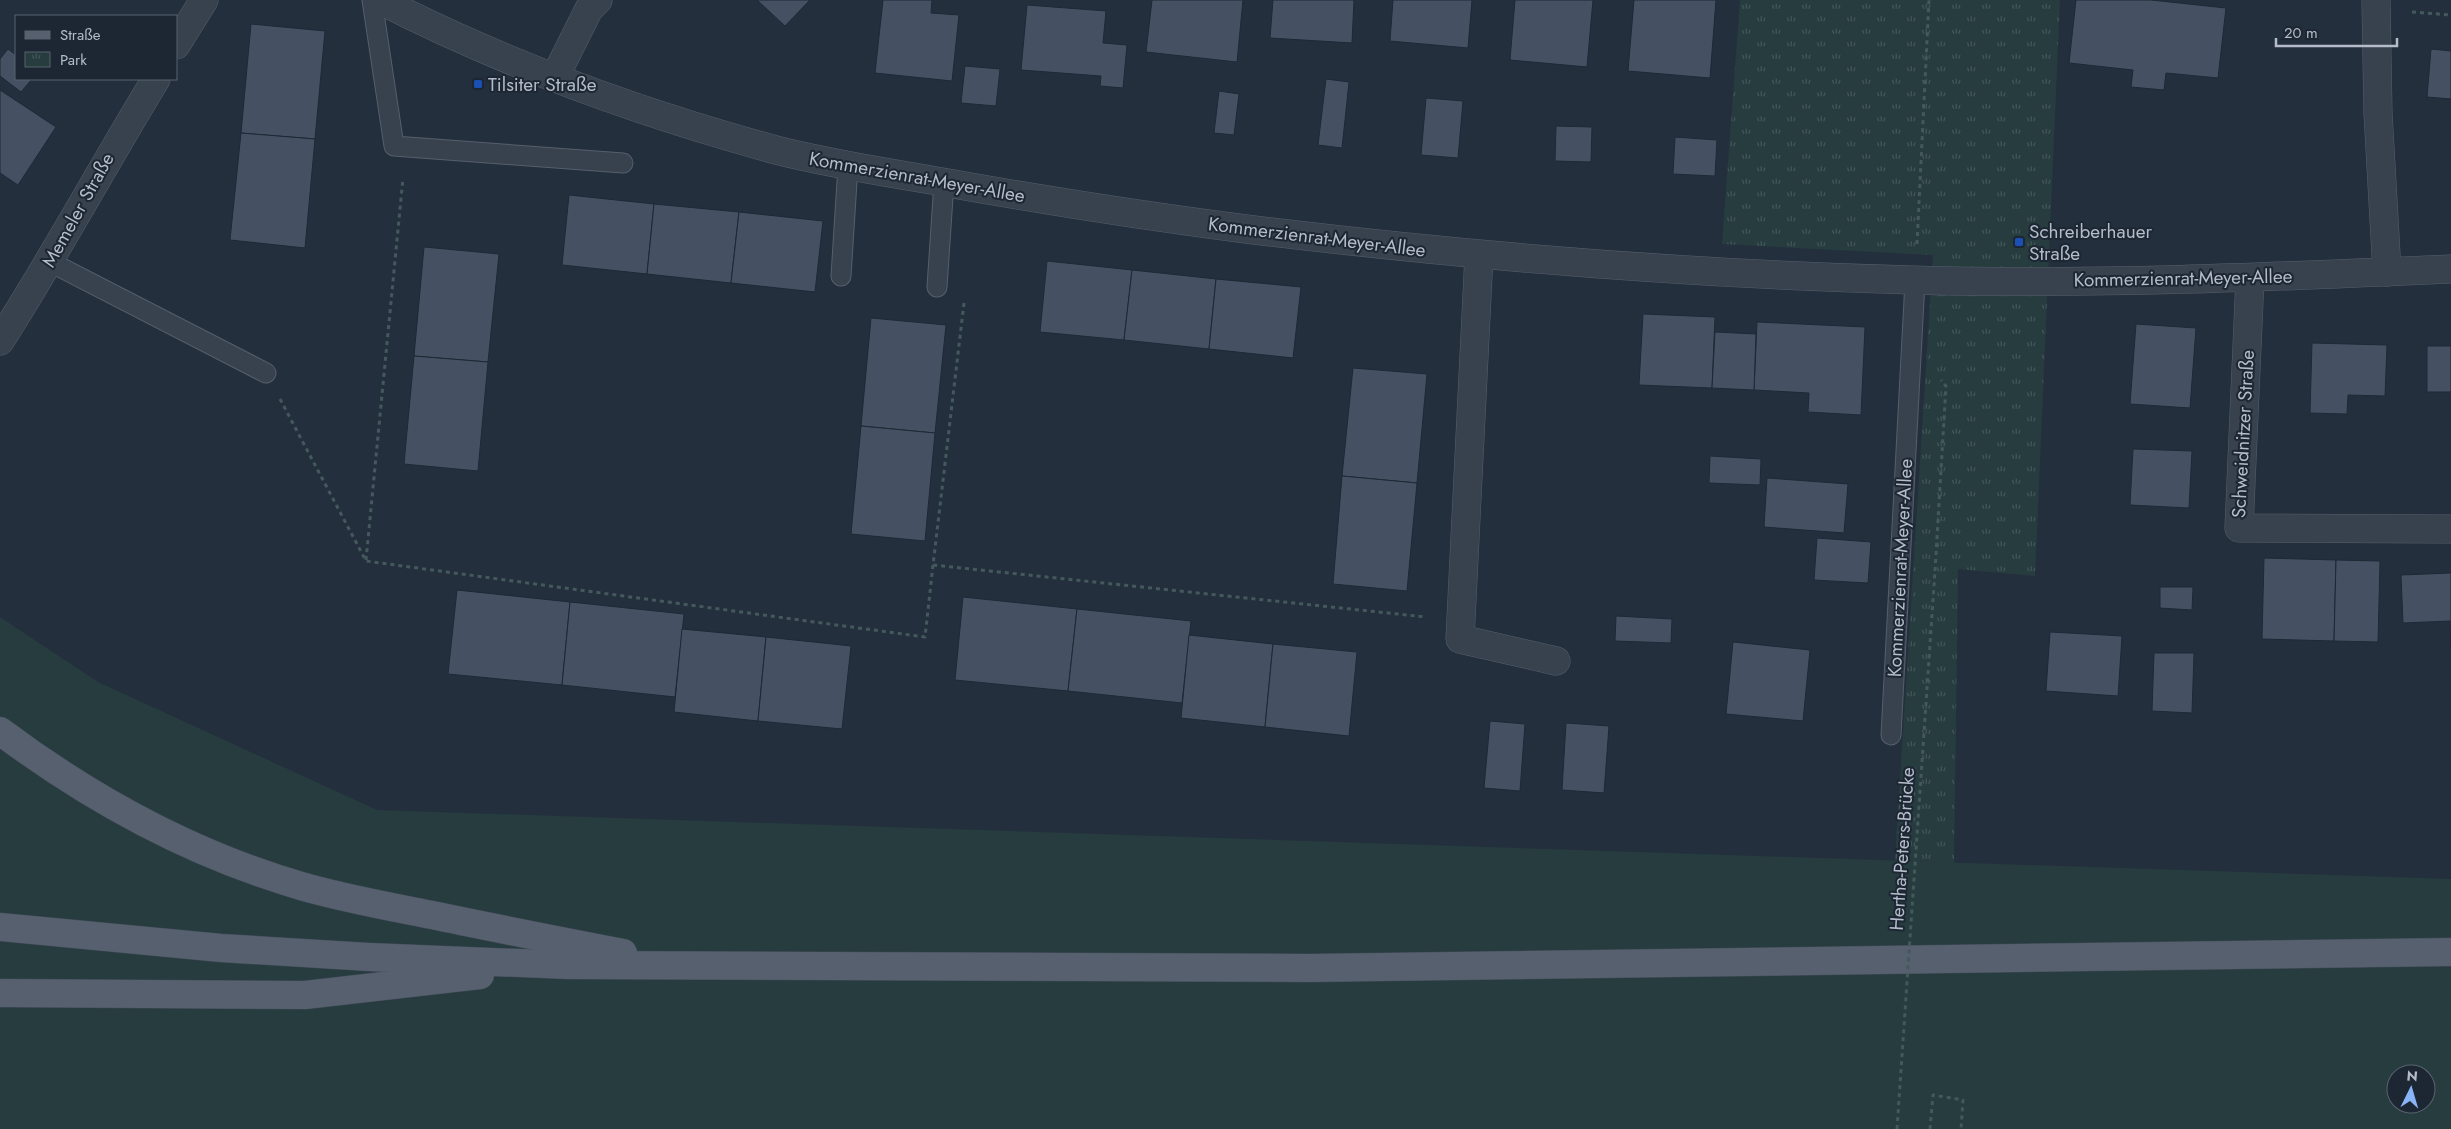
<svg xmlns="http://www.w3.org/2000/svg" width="2451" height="1129" viewBox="0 0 2451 1129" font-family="Jost,sans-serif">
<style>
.grass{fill:#263c3f;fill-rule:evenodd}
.park{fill:url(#park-tufts)}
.building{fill:#455162;stroke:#1f2835}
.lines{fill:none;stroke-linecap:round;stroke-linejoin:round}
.service-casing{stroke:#565f6c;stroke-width:21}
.minor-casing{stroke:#565f6c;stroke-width:29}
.primary-casing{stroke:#414a57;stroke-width:29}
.path{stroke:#44595c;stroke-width:3;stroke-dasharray:4 4;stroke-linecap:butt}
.service{stroke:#38414e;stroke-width:19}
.minor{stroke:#38414e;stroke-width:28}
.primary{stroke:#56606e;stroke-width:28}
.path-bridge{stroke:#44595c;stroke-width:3;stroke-dasharray:4 4;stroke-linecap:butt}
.transit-dot{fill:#1a4fb4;stroke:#1d2633;stroke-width:2}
.labels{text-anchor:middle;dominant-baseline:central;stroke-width:4;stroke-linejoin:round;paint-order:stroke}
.poi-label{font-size:19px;fill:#b4bcc9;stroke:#1d2633;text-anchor:start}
.street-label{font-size:19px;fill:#b4bcc9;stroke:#1d2633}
</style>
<defs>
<pattern id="park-tufts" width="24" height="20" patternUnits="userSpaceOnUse" patternTransform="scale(1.25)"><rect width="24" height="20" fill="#263c3f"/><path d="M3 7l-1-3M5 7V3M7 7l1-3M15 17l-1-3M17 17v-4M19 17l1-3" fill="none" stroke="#435659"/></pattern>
</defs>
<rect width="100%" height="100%" fill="#242f3e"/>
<!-- grass -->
<path class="grass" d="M 0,617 L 98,682 L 377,810 L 2451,879 L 2451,1129 L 0,1129 ZM 2396,1074 L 2426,1074 L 2426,1104 L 2396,1104 Z"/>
<!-- park -->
<polygon class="park" points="1740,0 2060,0 2035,576 1958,569 1954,863 1895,860 1933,255 1722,244"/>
<!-- building -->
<g class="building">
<polygon points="757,0 810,0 785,26"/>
<polygon points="883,0 932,0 931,13 959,15 952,81 875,73"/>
<polygon points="1152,0 1243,0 1237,62 1146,52"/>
<polygon points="1273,0 1354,0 1352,43 1270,38"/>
<polygon points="1393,0 1472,0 1468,48 1390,41"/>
<polygon points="1515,0 1593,0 1587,67 1510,60"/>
<polygon points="1634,0 1716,0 1710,78 1628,71"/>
<polygon points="2076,0 2151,0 2226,8 2218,78 2166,73 2164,90 2131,87 2133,70 2069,63"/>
<polygon points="1027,5 1106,11 1103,43 1127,45 1123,88 1100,86 1101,76 1021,70"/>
<polygon points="251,24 325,31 315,139 241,133"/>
<polygon points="8,49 16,55 16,79 32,79 21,92 0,76 0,59"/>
<polygon points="2431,49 2451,51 2451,99 2427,97"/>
<polygon points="965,66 1000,69 996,106 961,103"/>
<polygon points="1326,79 1349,82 1342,148 1318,145"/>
<polygon points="0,90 56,127 18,185 0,173"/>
<polygon points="1219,91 1239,94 1234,135 1214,133"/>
<polygon points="1426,98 1463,101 1458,158 1421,155"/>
<polygon points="1556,126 1592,127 1591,162 1555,161"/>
<polygon points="241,133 315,139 305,248 230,240"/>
<polygon points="1675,137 1717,140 1715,176 1673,174"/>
<polygon points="569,195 654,204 647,274 562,265"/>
<polygon points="654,204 739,212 731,283 647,274"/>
<polygon points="739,212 823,221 815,292 731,283"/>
<polygon points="424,247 499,254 488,362 414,356"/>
<polygon points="1047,261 1132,270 1124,340 1040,332"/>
<polygon points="1132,270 1216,279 1209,349 1124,340"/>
<polygon points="1216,279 1301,287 1293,358 1209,349"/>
<polygon points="1643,314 1715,317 1712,388 1639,385"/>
<polygon points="871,318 946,325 935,433 861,426"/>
<polygon points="1757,322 1865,327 1861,415 1808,412 1809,393 1754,390"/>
<polygon points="2136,324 2196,328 2190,408 2130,404"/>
<polygon points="1715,332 1756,334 1754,390 1712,388"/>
<polygon points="2312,343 2387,345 2385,396 2348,395 2347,414 2310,413"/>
<rect x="2427" y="346" width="24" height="46"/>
<polygon points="414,356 488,362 478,471 404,464"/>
<polygon points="1353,368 1427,374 1417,483 1342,476"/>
<polygon points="861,426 935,433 925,541 851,534"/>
<polygon points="2133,449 2192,451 2189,508 2130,505"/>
<polygon points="1710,456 1761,459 1760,485 1709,483"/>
<polygon points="1342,476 1417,483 1407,591 1333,584"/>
<polygon points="1767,478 1848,484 1844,533 1764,527"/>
<polygon points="1817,538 1871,542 1868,583 1814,580"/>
<polygon points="2264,558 2336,560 2334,641 2262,639"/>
<polygon points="2336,560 2380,561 2378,642 2334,641"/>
<polygon points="2451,573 2451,647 2450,621 2403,623 2401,575"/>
<polygon points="2160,587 2193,587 2192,610 2160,608"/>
<polygon points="457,590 570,602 562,685 448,674"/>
<polygon points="963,597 1077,609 1068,691 955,680"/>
<polygon points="570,602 684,614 675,697 562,685"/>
<polygon points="1077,609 1191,621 1182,703 1068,691"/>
<polygon points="1616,616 1672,619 1671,643 1615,641"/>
<polygon points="682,629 766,637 758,721 674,712"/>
<polygon points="2050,632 2122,636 2118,696 2046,691"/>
<polygon points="1189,635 1273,644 1265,727 1181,718"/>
<polygon points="766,637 851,646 842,729 758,721"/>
<polygon points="1733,642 1810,650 1803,721 1726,714"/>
<polygon points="1273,644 1357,652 1349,736 1265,727"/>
<polygon points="2154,653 2194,653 2192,713 2152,711"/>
<polygon points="1490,721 1525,724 1520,791 1484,788"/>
<polygon points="1566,723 1609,726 1604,793 1562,790"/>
</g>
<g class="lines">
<!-- service casing -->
<g class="service-casing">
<g id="service">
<polyline points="372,0 394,146 623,163"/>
<polyline points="50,262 266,373"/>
<polyline points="841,276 848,166"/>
<polyline points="937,287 944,182"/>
<polyline points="1891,735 1915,281"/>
</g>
</g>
<!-- minor casing -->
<g class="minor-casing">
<g id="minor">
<path d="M 380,0 C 505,64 640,113 776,150 C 830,164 886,172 942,182 C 1043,200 1144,216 1246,229 C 1467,256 1688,274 1911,280 C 2091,285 2271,277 2451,269"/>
<polyline points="2376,0 2378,113 2387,272"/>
<polyline points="176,45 204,0"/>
<polyline points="555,77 589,9 598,0"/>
<polyline points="1479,255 1460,639 1556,661"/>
<polyline points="2250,278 2239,528 2451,529"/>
<path d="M 0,341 C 55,255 103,166 156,79"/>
</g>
</g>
<!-- primary casing -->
<g class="primary-casing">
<g id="primary">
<path d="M 0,731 C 91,799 191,854 301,886 C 346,899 392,907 437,916 C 499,929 561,941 623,953"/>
<polyline points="0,927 221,948 369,957 568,965 1309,968 2451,952"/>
<polyline points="0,993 305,995 480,975"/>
</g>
</g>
<!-- path -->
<g class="path">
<polyline points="2412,12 2451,15"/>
<polyline points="1917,244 1929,0"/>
<polyline points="964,303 933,565 1426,617"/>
<polyline points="280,399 366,561 925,637 933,565"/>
<polyline points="366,560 403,178"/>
<polyline points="1935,571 1946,386 1941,380"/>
<polyline points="1930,1129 1933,1095 1963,1100 1961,1129"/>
</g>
<!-- service -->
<use href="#service" class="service"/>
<!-- minor -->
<use href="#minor" class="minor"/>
<!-- primary -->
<use href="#primary" class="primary"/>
<!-- path-bridge -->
<polyline class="path-bridge" points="1897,1129 1935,571"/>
</g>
<!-- markers -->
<g class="transit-dot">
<rect x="473" y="79" width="10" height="10" rx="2.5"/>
<rect x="2014" y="237" width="10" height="10" rx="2.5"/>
</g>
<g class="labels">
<!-- poi labels -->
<g class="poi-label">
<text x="488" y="84">Tilsiter Straße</text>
<text x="2029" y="231">Schreiberhauer<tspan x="2029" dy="22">Straße</tspan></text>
</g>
<!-- street labels -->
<g class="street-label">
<text transform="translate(917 177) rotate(10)">Kommerzienrat-Meyer-Allee</text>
<text transform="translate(78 210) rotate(-61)">Memeler Straße</text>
<text transform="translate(1317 237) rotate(7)">Kommerzienrat-Meyer-Allee</text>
<text transform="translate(2183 278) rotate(-1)">Kommerzienrat-Meyer-Allee</text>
<text transform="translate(2243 434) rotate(-87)">Schweidnitzer Straße</text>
<text transform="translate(1900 568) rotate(-87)">Kommerzienrat-Meyer-Allee</text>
<text transform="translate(1902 849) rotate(-86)">Hertha-Peters-Brücke</text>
</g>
</g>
<!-- legend -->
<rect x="15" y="15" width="162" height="65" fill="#1d2633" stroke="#59626f"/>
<rect x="25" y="31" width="25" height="8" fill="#56606e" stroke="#59626f"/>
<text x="60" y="40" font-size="15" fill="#b4bcc9">Straße</text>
<rect x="25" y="52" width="25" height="15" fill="url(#park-tufts)" stroke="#59626f"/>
<text x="60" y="65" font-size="15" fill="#b4bcc9">Park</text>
<!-- north arrow -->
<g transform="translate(2411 1089) rotate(5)"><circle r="24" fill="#1d2633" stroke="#59626f"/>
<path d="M0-4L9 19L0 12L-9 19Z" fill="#8ab4f8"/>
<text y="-8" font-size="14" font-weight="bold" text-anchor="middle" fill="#b4bcc9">N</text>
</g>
<!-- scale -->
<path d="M2276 38v8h121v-8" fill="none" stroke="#b4bcc9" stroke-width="2.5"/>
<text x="2284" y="38" font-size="15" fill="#b4bcc9" stroke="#1d2633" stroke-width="4" paint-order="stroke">20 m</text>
</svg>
